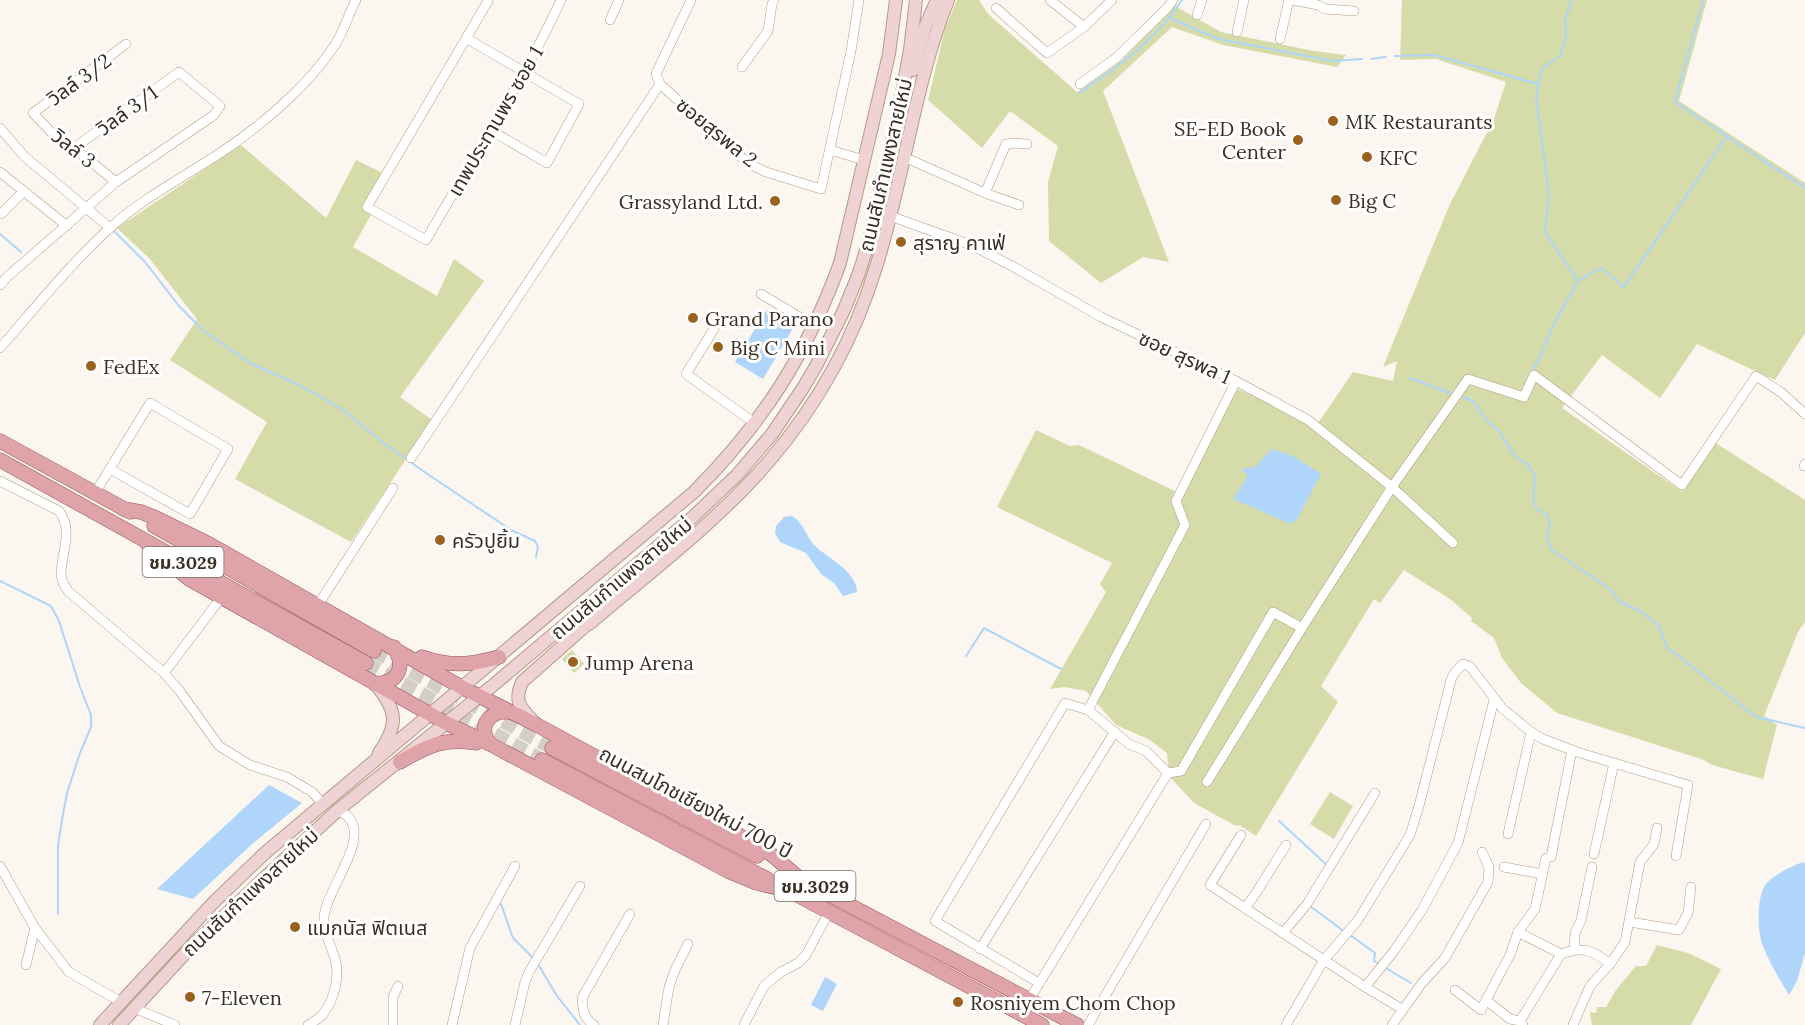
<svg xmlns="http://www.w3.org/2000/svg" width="1805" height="1025" viewBox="0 0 1805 1025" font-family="Lora,'Noto Sans Thai',serif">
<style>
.green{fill:#d5dcaa}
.water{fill:#afd5fa}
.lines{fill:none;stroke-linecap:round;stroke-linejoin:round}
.stream{stroke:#afd5fa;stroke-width:2}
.primary-tunnel{stroke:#d4cec7;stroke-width:14;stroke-dasharray:14 7;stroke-linecap:butt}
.street-casing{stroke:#b49b81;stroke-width:10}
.secondary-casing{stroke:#b49b81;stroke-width:14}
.primary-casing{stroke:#985455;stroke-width:15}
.street{stroke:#fff;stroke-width:9}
.secondary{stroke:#efd2d4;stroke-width:12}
.primary{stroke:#dfa4a9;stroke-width:14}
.poi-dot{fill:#9b621f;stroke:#fff;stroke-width:2}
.labels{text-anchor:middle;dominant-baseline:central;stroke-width:6;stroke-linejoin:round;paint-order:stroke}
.shield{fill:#fff;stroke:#756d66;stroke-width:1.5}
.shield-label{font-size:18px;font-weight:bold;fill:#3a2f25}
.street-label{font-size:20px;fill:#3a2f25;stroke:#fff}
.poi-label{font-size:20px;fill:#3a2f25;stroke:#fff;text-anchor:start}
</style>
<rect width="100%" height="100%" fill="#fbf6f0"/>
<!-- green -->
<g class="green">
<polygon points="957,0 979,0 988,14 1077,92 1121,61 1175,6 1221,32 1314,51 1346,55 1337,67 1223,45 1172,27 1103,91 1169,262 1143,257 1101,283 1049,241 1048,182 1058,146 1010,111 982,148 928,100 945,29"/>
<path d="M 1402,0 L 1707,0 L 1679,101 L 1805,183 L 1805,333 L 1775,380 L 1697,344 L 1660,398 L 1602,355 L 1562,408 L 1681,491 L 1714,442 L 1805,500 L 1805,622 L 1798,632 L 1764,716 L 1777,725 L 1763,779 L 1712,765 L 1704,760 L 1557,713 L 1521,683 L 1502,658 L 1494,638 L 1471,621 L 1472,618 L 1450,599 L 1404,570 L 1380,603 L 1374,599 L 1321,686 L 1338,702 L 1256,836 L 1241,826 L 1234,825 L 1194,803 L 1169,776 L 1167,753 L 1150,740 L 1116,725 L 1086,691 L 1064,687 L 1050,689 L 1106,592 L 1100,584 L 1112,563 L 997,507 L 1036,430 L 1070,446 L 1079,445 L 1181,494 L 1237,389 C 1264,400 1288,411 1312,428 L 1321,419 L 1353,372 L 1393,381 L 1397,361 L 1383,367 L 1450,204 L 1494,119 L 1506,82 L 1436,59 L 1400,60 Z"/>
<polygon points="241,145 326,218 356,160 385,174 364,210 372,213 353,247 437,296 454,259 484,281 400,397 432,420 351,542 235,479 267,422 170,360 197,319 149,258 117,228"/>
<polygon points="572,650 584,664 574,673 562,659"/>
<polygon points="1330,792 1353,806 1334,839 1310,824"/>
<polygon points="1657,945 1688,953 1721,969 1691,1025 1592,1025 1590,1012 1596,1013 1597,1007 1606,1007 1616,990 1636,966 1646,966"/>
</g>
<!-- water -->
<g class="water">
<polygon points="767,309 795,325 763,379 735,362"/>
<polygon points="1272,449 1293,456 1321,474 1297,519 1291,524 1233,499 1248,476 1241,469 1255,467"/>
<path d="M 791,516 C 803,521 806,536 814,545 C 827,558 857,571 857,592 L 843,596 L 834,583 L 821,574 L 806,553 L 780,542 L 775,533 L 776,526 L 784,517 Z"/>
<polygon points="269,785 302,803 251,845 193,899 157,889"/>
<path d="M 1803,862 L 1805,863 L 1805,953 L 1797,981 L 1789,995 C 1780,979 1769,963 1763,946 C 1757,931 1757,901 1764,887 C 1769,877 1792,866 1803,862 Z"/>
<polygon points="825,977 837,984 823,1011 811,1005"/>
</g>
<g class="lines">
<!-- stream -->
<g class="stream">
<polyline points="1703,0 1675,102 1805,188"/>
<polyline points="1170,18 1218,39 1333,61 1362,59"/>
<polyline points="1395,56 1434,55 1538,84"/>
<polyline points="1371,59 1386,57"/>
<path d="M 1079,93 C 1118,67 1156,40 1182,0"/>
<polyline points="115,232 145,262 179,306 204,331 250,363 297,384 342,409 382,442 426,473 511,530 535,541 538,547 536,557"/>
<polyline points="0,234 21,252"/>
<polyline points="1578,281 1601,268 1624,287 1727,136"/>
<polyline points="1532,373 1555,322 1578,281 1545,232 1549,195 1536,97 1542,68 1560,56 1566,35 1565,20 1572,0"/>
<polyline points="1410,378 1450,393"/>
<polyline points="1463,397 1474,402 1486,420 1499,431 1515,456 1527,464 1535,476 1533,500 1537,509 1547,515 1550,524 1547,538 1552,550 1610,589 1620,602 1640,611 1658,625 1667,647 1756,717 1805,728"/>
<polyline points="0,581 51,606 59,621 80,687 91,715 91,727 80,753 67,793 62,820 58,845 58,914"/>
<polyline points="966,656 984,628 1061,669"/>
<polyline points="1279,821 1328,866"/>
<polyline points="501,904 513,938 532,957"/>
<polyline points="1311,905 1310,906 1345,932"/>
<polyline points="1350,935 1375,953 1374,961 1379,964"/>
<polyline points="538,964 557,996 580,1025"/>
<polyline points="1384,967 1411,983"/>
</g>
<!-- primary-tunnel -->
<g class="primary-tunnel">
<polyline points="374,651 552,748"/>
<polyline points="366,663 542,760"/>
</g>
<!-- street casing -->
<g class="street-casing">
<g id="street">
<polyline points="691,0 656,74 660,84 736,153 750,164 766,172 821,189 851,51 859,0"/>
<polyline points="1050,0 1084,27"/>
<polyline points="1293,0 1318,5 1325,9 1354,11"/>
<path d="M 488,1 L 367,207 L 426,240 C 471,161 523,82 561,0"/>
<polyline points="996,8 1047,53 1084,27 1112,0"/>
<polyline points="1197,15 1202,0"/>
<polyline points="610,20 619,0"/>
<polyline points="1237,32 1244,0"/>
<polyline points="466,38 579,104 547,163 490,130"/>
<polyline points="1280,39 1289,0"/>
<polyline points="742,67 768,31 772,4 774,0"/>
<polyline points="1080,84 1116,58 1168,7 1173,0"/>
<polyline points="0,128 24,156 110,228"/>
<polyline points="830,150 864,160"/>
<polyline points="904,157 985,193 1019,205"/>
<polyline points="0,172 67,226"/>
<polyline points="116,182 74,148 52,133 33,113 126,44"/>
<polyline points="985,193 1006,144 1014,143 1027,144"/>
<polyline points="1,214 24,191"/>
<polyline points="890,216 971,245 1012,266 1101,317 1236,381 1308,420 1392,487 1453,543"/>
<polyline points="0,285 7,277 116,182 214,115 220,106 179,72 74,148"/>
<polyline points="761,294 815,326"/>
<polyline points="714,329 686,374 756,424"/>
<path d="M 0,348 C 36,307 70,264 111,227 C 144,197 186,176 223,151 C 263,124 308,86 335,45 C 344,31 348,15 356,0"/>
<polyline points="411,458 660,84"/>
<polyline points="1804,466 1805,464"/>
<path d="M 0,481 L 59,511 C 74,530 61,553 61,575 L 63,583 L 68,591 L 164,673 L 179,690 L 219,746 L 250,765 L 287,777 L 312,792 L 323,804"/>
<polyline points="95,493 150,403 228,449 190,514 110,469"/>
<polyline points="318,605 393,488"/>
<polyline points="164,673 221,598"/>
<polyline points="1088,710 1185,525 1176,501 1236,381"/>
<polyline points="1207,782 1302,628 1392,487 1468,379 1524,397 1534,375 1682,485 1756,376 1782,393 1805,414"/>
<polyline points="1508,834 1531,732"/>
<polyline points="1241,835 1210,885 1365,987 1402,1009"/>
<polyline points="1594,854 1614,763"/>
<polyline points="1551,857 1572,750"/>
<polyline points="0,866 35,928 69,972 121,1002"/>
<polyline points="1504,867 1542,874"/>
<polyline points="1245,908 1256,893 1286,845"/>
<polyline points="1630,922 1679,930 1688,913 1691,887"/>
<path d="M 1518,932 L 1561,954 C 1582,946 1593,950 1610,964"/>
<polyline points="1283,933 1307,904 1375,793"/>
<polyline points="980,949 1114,733"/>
<polyline points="1574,949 1575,933 1581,920 1592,867"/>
<polyline points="26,965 35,928"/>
<polyline points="1039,983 935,921 1065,703 1088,710 1129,744 1146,751 1168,773"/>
<polyline points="1365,987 1394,951 1422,910 1458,843 1494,700"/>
<polyline points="1455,990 1481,1010 1486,1000 1510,1019 1520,1021 1523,1025"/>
<polyline points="1029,1000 1168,773 1181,771 1273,612 1302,628"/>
<polyline points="1486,1000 1510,955 1518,932 1535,909 1546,858"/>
<polyline points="134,1008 175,1025"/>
<polyline points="1520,1021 1561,954"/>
<path d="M 308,1025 C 313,1022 320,1018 323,1014 C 336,997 341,972 333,953 C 329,941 323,930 324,917 C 326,890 369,841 349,818 C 347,815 342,813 338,810"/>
<polyline points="393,1025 393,997 398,986"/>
<polyline points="452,1025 470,948 515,866"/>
<polyline points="515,1025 525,982 529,972 580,886"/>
<path d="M 594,1025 C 583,1018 583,1010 582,998 L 630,914"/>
<polyline points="663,1025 669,987 675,970 688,944"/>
<polyline points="744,1025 764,986 781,972 798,963 806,955 829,912"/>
<polyline points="1088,1025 1206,824"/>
<polyline points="1286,1025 1324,960 1358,920 1410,835 1419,806 1451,680 1455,672 1463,664 1469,666 1472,669 1502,708 1531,732 1543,739 1577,752 1688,785 1676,856"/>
<polyline points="1392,1025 1422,983 1445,958 1488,882 1489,867 1482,852"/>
<polyline points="1573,1025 1590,986 1610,964 1625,942 1640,862 1654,844 1657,828"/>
</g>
</g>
<!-- secondary casing -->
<g class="secondary-casing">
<g id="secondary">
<polyline points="913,70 925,27 937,0"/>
<path d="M 589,624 C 650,572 717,522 770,460 C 818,404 855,337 876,267 C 904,179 914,86 948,0"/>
<path d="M 377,686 C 398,712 398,725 379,753"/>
<path d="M 535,723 C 521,708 513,703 522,682 L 592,620"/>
<path d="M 100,1025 L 214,902 L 265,853 L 694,492 C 762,424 807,354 840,263 L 889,54 L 896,0"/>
<polyline points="119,1025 192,946 276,867 338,810 491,687 694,516 738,474 772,434 803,388 816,366 844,310 859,273 868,244 898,115 910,50 916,0"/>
</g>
</g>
<!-- primary casing -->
<g class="primary-casing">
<g id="primary">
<polyline points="0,441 130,512"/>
<polyline points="0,460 366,663"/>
<polyline points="123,509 141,512 156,518 209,544 463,688 537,725 735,833 772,855 799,878"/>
<polyline points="154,526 374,651"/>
<polyline points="146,542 189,579 446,723 490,744 728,871 757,883 791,891"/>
<path d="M 422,657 C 451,667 470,665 499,657"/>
<path d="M 375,684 C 399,683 406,667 394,647"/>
<path d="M 490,744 C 477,727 489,710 510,712"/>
<polyline points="552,748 757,856"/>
<polyline points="542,760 767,879"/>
<path d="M 400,762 C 427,746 445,737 476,743"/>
<polyline points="792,875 1077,1025"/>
<polyline points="784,888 1042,1025"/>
</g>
</g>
<!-- street -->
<use href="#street" class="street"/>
<!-- secondary -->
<use href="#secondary" class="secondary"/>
<!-- primary -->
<use href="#primary" class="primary"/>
</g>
<!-- markers -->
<g class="poi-dot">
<circle cx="1333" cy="121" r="6"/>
<circle cx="1298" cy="140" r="6"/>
<circle cx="1367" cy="157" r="6"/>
<circle cx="1336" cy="200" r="6"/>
<circle cx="775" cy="201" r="6"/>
<circle cx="901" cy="242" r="6"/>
<circle cx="693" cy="318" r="6"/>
<circle cx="718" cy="347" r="6"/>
<circle cx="91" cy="366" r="6"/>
<circle cx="440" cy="540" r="6"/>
<circle cx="573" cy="662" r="6"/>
<circle cx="295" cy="927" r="6"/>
<circle cx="190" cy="997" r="6"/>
<circle cx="958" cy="1002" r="6"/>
</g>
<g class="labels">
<!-- shield labels -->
<g class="shield">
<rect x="142.5" y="547" width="81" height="30" rx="4.5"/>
<rect x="774.5" y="871" width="81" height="30" rx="4.5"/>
</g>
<g class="shield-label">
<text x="183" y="562">ชม.3029</text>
<text x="815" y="886">ชม.3029</text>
</g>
<!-- street labels -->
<g class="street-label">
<text transform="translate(79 79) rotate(-36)">วิลล์ 3/2</text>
<text transform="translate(127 110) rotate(-36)">วิลล์ 3/1</text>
<text transform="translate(495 121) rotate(-60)">เทพประทานพร ซอย 1</text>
<text transform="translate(717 132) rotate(39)">ซอยสุรพล 2</text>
<text transform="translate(74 148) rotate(38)">วิลล์ 3</text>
<text transform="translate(885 165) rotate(-77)">ถนนสันกำแพงสายใหม่</text>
<text transform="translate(1185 357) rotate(25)">ซอย สุรพล 1</text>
<text transform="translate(621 578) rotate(-40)">ถนนสันกำแพงสายใหม่</text>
<text transform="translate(696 802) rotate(28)">ถนนสมโภชเชียงใหม่ 700 ปี</text>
<text transform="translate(250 892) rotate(-43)">ถนนสันกำแพงสายใหม่</text>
</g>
<!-- poi labels -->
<g class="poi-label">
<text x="1345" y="121">MK Restaurants</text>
<text x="1286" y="128" text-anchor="end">SE-ED Book<tspan x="1286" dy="23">Center</tspan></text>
<text x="1379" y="157">KFC</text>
<text x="1348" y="200">Big C</text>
<text x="763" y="201" text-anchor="end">Grassyland Ltd.</text>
<text x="913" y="242">สุราญ คาเฟ่</text>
<text x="705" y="318">Grand Parano</text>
<text x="730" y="347">Big C Mini</text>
<text x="103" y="366">FedEx</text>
<text x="452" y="540">ครัวปูยิ้ม</text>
<text x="585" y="662">Jump Arena</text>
<text x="307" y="927">แมกนัส ฟิตเนส</text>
<text x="202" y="997">7-Eleven</text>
<text x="970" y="1002">Rosniyem Chom Chop</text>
</g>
</g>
</svg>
